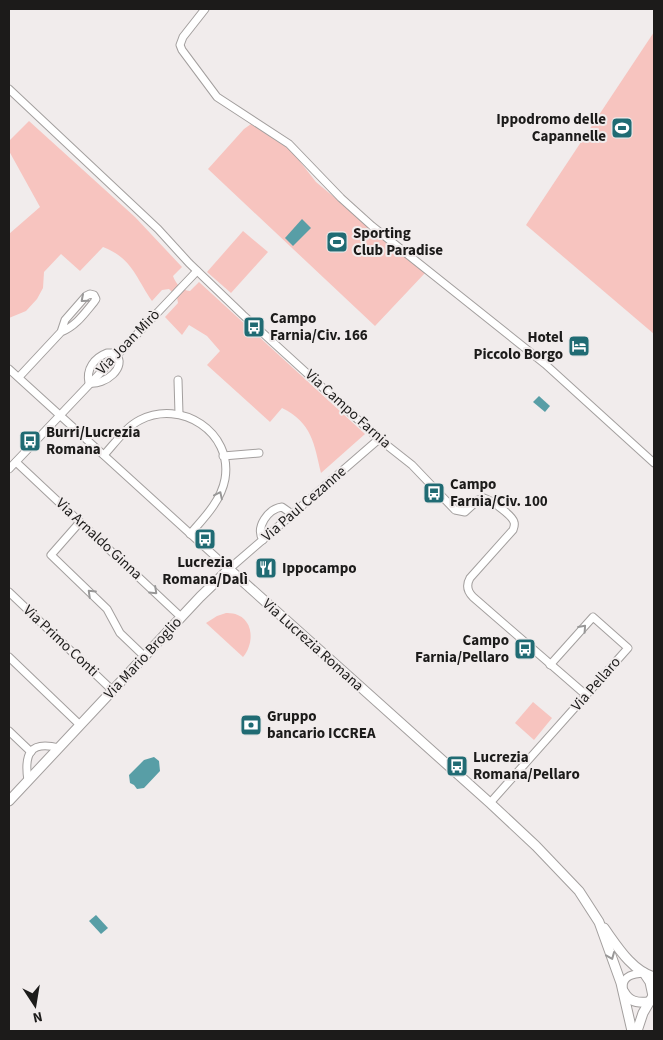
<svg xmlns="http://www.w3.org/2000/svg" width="663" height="1040" viewBox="0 0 663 1040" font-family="'Source Sans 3',sans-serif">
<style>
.green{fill:#f7c4bf}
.water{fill:#589ea6}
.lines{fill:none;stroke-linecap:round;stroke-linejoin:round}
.minor-casing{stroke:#a39f9e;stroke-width:9}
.tertiary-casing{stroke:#a39f9e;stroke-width:11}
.minor{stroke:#fff;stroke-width:7}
.tertiary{stroke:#fff;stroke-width:9}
.oneway{stroke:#999898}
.labels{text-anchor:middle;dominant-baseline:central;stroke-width:4;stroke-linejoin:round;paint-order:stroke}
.poi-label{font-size:15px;font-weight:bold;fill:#1c1b1a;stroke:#f1ecec;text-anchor:start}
.street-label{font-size:15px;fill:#1c1b1a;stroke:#f1ecec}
</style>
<rect width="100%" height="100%" fill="#f1ecec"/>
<!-- green -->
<g class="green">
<polygon points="654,32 654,334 526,225"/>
<path d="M 29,121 L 135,217 L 182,267 L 173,276 C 176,284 181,290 190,291 L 199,282 L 365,434 L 321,473 C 314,443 312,423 282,408 L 270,422 L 207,365 L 220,351 L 207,336 L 189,325 L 182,335 L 165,317 L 178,303 L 177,297 L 169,289 L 162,290 L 152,301 C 136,278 132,258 103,247 L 80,271 L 61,254 L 44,272 L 43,288 L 37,299 L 26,311 L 9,318 L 9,234 L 40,207 L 9,151 L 9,141 Z"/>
<polygon points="251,124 291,150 316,182 425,273 375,326 208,169 244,129"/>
<polygon points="243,231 268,252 231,293 207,272"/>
<path d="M 226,613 C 252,612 257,640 243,657 L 206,623 L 217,616 Z"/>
<polygon points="533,702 552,718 534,740 515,723"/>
</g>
<!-- water -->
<g class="water">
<polygon points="302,219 311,228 293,246 285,238"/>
<polygon points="539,396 550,406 545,412 533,402"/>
<polygon points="154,757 159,761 160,771 144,788 137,789 134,785 130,783 129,775 144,760"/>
<polygon points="96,915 108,928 101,934 89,921"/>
</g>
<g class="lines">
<!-- minor casing -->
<g class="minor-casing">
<g id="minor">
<polyline points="205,9 183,37 180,45 182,50 217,97 289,144 341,198 372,226 545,364 654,463"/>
<path d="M 9,89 L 158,229 L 189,263 L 243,315 L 379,439 L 412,465 L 455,510 L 465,512 L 478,500 L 484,498 C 491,500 512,515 514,522 C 515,525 514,527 513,530 L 470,578 C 466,585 467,591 473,597 L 586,695"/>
<path d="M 107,353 L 115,353 C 129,367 104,386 89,383 C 86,369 94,358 107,353 Z"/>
<polyline points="9,369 229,569 379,439"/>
<path d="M 19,377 L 61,332 L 65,320 L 86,296 L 90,294 L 94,295 L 96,299 L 94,302 C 84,314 76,326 61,332"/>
<polyline points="178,380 179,414"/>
<path d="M 104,455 C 115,443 126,427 140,420 C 181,399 233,432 225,479 C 221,501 204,518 190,534"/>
<polyline points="223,456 259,453"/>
<polyline points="16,462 181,617"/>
<polyline points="9,469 197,271"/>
<polyline points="80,522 51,555 107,609 120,633 144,656"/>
<path d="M 263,540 C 255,527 268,509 282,507 L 292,514"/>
<polyline points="9,592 112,690"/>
<polyline points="9,657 80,725"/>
<polyline points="9,731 31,752"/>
<path d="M 28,781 C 24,755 29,740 59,748"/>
<polyline points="490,803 628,648 593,617 550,665"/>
<path d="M 623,987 C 623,975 634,974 644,973"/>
</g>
</g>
<!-- tertiary casing -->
<g class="tertiary-casing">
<g id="tertiary">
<polyline points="9,801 200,597 229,569 490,803 536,846 579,891 599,922 621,983 632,1031"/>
<path d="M 604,928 C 617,946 632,971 654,977"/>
<polyline points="644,973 650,982 653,996"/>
<path d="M 624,992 C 629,1002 638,1003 648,1002"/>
<polyline points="637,1031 643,1013 654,994"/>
</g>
</g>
<!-- minor -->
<use href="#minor" class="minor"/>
<!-- tertiary -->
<use href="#tertiary" class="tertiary"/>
</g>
<!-- one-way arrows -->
<defs><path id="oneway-chevron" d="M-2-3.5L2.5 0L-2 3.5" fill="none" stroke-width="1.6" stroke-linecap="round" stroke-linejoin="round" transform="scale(1.25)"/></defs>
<g class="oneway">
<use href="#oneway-chevron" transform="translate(84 299) rotate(139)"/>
<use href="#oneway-chevron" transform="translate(219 495) rotate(-64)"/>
<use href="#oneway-chevron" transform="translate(154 591) rotate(43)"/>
<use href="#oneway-chevron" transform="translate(91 593) rotate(-136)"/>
<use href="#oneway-chevron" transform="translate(583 628) rotate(-48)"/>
<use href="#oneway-chevron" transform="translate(611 956) rotate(68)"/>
</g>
<!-- icons -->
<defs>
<g id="stadium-square" transform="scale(1.125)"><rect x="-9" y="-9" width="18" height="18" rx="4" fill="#206b73" stroke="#f1ecec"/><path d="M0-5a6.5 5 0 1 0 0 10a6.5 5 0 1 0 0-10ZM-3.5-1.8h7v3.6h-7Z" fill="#fff"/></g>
<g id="bus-square" transform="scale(1.125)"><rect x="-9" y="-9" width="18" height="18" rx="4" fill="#206b73" stroke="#f1ecec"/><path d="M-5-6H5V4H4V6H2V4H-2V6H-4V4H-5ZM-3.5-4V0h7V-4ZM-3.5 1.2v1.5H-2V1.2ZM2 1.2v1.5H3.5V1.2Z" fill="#fff"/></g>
<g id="hotel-square" transform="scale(1.125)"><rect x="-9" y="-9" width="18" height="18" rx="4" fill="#206b73" stroke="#f1ecec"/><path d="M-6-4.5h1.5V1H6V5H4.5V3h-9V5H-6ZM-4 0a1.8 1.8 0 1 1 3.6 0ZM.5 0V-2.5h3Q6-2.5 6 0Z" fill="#fff"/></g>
<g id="restaurant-square" transform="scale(1.125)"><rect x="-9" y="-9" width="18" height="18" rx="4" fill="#206b73" stroke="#f1ecec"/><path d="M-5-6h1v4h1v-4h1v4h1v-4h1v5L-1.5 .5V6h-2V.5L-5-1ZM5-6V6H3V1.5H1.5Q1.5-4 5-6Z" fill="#fff"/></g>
<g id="bank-square" transform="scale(1.125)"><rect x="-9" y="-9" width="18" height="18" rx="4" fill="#206b73" stroke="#f1ecec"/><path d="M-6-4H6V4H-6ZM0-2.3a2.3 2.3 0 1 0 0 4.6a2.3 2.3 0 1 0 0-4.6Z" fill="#fff"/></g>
</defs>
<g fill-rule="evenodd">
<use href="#stadium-square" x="622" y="128"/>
<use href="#stadium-square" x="337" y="242"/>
<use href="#bus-square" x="254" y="327"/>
<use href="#hotel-square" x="579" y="346"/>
<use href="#bus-square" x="30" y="441"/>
<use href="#bus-square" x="434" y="493"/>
<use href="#bus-square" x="205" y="539"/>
<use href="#restaurant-square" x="266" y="568"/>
<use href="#bus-square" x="525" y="649"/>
<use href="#bank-square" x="251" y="725"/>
<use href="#bus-square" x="457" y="766"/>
</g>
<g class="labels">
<!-- poi labels -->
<g class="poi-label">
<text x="606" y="119" text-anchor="end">Ippodromo delle<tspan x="606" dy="17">Capannelle</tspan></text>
<text x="353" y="233">Sporting<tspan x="353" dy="17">Club Paradise</tspan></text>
<text x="270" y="318">Campo<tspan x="270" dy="17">Farnia/Civ. 166</tspan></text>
<text x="563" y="337" text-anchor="end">Hotel<tspan x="563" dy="17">Piccolo Borgo</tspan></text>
<text x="46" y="432">Burri/Lucrezia<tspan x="46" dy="17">Romana</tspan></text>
<text x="450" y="484">Campo<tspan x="450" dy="17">Farnia/Civ. 100</tspan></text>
<text x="205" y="562" text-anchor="middle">Lucrezia<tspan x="205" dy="17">Romana/Dalì</tspan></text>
<text x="282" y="568">Ippocampo</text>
<text x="509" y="640" text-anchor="end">Campo<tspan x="509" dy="17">Farnia/Pellaro</tspan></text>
<text x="267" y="716">Gruppo<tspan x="267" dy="17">bancario ICCREA</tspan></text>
<text x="473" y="757">Lucrezia<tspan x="473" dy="17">Romana/Pellaro</tspan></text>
</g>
<!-- street labels -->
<g class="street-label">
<text transform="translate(128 342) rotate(-46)">Via Joan Mirò</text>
<text transform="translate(348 409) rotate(42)">Via Campo Farnia</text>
<text transform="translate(304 504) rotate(-41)">Via Paul Cezanne</text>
<text transform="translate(99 539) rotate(43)">Via Arnaldo Ginna</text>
<text transform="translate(61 641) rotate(43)">Via Primo Conti</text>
<text transform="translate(313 645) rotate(42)">Via Lucrezia Romana</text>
<text transform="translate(143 658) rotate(-47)">Via Mario Broglio</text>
<text transform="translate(596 684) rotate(-49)">Via Pellaro</text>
</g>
</g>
<!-- border -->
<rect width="663" height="1040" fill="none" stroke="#1c1b1a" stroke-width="20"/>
<!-- north arrow -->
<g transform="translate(35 1005) rotate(168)" stroke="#f1ecec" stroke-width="4" paint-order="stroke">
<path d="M0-4L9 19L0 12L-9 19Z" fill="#1c1b1a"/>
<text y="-8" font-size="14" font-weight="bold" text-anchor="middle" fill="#1c1b1a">N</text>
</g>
</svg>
